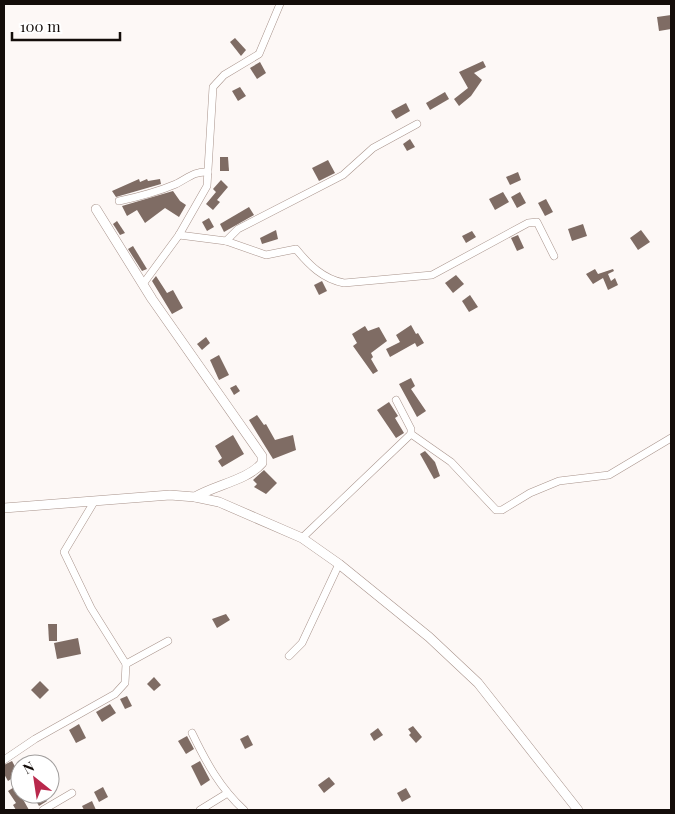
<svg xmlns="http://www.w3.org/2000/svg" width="675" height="814" viewBox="0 0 675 814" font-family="'Playfair Display',serif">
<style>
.building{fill:#7f6c64}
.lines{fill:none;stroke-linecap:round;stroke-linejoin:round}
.minor-casing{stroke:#a8938b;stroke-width:8}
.tertiary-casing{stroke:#a8938b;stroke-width:10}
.secondary-casing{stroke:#a8938b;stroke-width:10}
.minor{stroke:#fff;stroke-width:7}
.tertiary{stroke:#fff;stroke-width:9}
.secondary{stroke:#fff;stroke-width:9}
</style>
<rect width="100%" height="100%" fill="#fdf8f6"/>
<!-- building -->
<g class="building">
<polygon points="671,15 671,29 659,31 657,17"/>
<polygon points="235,38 246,50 241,56 230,42"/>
<polygon points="483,61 486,67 474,73 482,80 471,96 459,106 454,99 468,88 459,72"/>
<polygon points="260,62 266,73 257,79 250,68"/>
<polygon points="240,87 246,96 238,101 232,91"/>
<polygon points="445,92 449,99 430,110 426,103"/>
<polygon points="406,103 410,111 396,119 391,111"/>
<polygon points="410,139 415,147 407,151 403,144"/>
<polygon points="220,157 228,157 229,171 220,171"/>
<polygon points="328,160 335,173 319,181 312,168"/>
<polygon points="518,172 521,180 510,185 506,177"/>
<polygon points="139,179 140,182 147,179 148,181 160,179 161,184 116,197 112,191"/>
<polygon points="221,180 228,187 217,200 220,202 213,210 206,204 216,192 213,189"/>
<polygon points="173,191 180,201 186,205 179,217 165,208 145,223 137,210 127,216 122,206"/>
<polygon points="503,192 509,202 495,210 489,199"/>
<polygon points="520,192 526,203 517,208 511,197"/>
<polygon points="546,199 553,212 545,216 538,203"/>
<polygon points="249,207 254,215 224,232 220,224"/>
<polygon points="209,218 214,227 207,231 202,222"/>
<polygon points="117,221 125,233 120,235 113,224"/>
<polygon points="583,224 587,236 572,241 568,229"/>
<polygon points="276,230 278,239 262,244 260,238"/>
<polygon points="641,230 650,242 638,250 630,238"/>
<polygon points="472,231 476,237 466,243 462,236"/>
<polygon points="518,235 524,248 517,251 511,238"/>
<polygon points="133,246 147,269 142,271 128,249"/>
<polygon points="595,269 598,274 613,269 614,271 608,274 611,281 615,278 618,285 608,290 603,278 593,284 586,274"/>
<polygon points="456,275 464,284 453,293 445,283"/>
<polygon points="156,276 167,293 173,290 183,308 172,314 152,281"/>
<polygon points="322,281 327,291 319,295 314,285"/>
<polygon points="470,295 478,307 469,312 462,301"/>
<polygon points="411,325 416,334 418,333 424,343 417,347 415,343 390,357 386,349 400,342 396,335"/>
<polygon points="365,326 368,331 379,327 387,341 371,353 373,357 371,359 378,371 373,374 353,346 357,343 352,334"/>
<polygon points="206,337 210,343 202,350 197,344"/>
<polygon points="219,355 229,375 219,380 210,360"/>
<polygon points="411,378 415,386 411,389 426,411 417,417 399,384"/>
<polygon points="236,385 240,391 234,395 230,388"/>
<polygon points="389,402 398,416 395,418 404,433 396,438 377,410"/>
<polygon points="257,415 264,425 266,424 275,440 293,435 296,450 273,459 249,420"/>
<polygon points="233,435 244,454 222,467 218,461 222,458 215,446"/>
<polygon points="425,451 435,462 440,476 434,479 420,454"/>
<polygon points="264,470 277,483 266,494 254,487 257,484 253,480"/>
<polygon points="226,614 230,620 217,628 212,619"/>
<polygon points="48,624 57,624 57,641 49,641"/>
<polygon points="78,638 81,654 57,659 54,643"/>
<polygon points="154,677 161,685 154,691 147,684"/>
<polygon points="40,681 49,690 40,699 31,690"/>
<polygon points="127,696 132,706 125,709 120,699"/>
<polygon points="110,704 116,713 102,722 96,712"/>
<polygon points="79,724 86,738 76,743 69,730"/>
<polygon points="413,726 422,737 416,743 409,735 411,733 408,729"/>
<polygon points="378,728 383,735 374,741 370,734"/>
<polygon points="248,735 253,745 245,749 240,739"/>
<polygon points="187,736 194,749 186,754 178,741"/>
<polygon points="12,761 19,774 8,781 4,774 4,765"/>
<polygon points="200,761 210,780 201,786 191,766"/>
<polygon points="329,777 335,784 324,793 318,785"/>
<polygon points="16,786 20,794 29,810 16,810 13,805 16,803 8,791"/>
<polygon points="103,787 108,797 99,802 94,792"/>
<polygon points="406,788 411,797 402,802 397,793"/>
<polygon points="32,794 42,794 47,801 39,806"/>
<polygon points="92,801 96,810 84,810 82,806"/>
</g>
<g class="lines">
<!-- minor casing -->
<g class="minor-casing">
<g id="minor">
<path d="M 119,201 C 138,197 157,192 176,184 C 188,178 194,171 208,172"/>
<path d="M 179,235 L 226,241 L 266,255 L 296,249 C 309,265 323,279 344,283 L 432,275 L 528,223 L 537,222 L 554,256"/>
<polyline points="226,241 238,229 343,175 373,148 417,124"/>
<polyline points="143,284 179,235 207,186 213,87 224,75 259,54 280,4"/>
<polyline points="396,400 411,429 411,434 451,462 496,510 502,510 530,493 559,481 609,475 671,438"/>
<polyline points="302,538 411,434"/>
<polyline points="289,656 302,643 339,564"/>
<polyline points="126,664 168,641"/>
<path d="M 192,733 C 206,762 220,788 244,810"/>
<polyline points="4,760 35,739 115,694 125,683 126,664 91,608 64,552 94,502"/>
<polyline points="43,810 72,793"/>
<polyline points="200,810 226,794"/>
</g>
</g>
<!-- tertiary casing -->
<g class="tertiary-casing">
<path id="tertiary" d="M 96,209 L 152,299 L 262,456 L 262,463 C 248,480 215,485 195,497"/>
</g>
<!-- secondary casing -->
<g class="secondary-casing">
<polyline id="secondary" points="4,508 170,495 195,497 219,502 302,538 339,564 429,637 478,683 578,810"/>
</g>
<!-- minor -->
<use href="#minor" class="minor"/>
<!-- tertiary -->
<use href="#tertiary" class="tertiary"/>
<!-- secondary -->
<use href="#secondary" class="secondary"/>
</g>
<!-- border -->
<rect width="675" height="814" fill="none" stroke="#140d0a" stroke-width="10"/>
<!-- north arrow -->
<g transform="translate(35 779) rotate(330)"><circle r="24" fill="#ffffff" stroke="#a19e9d"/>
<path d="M0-4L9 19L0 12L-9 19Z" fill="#b9284c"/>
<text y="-8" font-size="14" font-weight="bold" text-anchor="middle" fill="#140d0a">N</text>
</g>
<!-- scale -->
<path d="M12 32v8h108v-8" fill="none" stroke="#140d0a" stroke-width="2.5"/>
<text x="20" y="32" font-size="15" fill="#140d0a" stroke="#ffffff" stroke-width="4" paint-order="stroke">100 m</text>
</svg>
